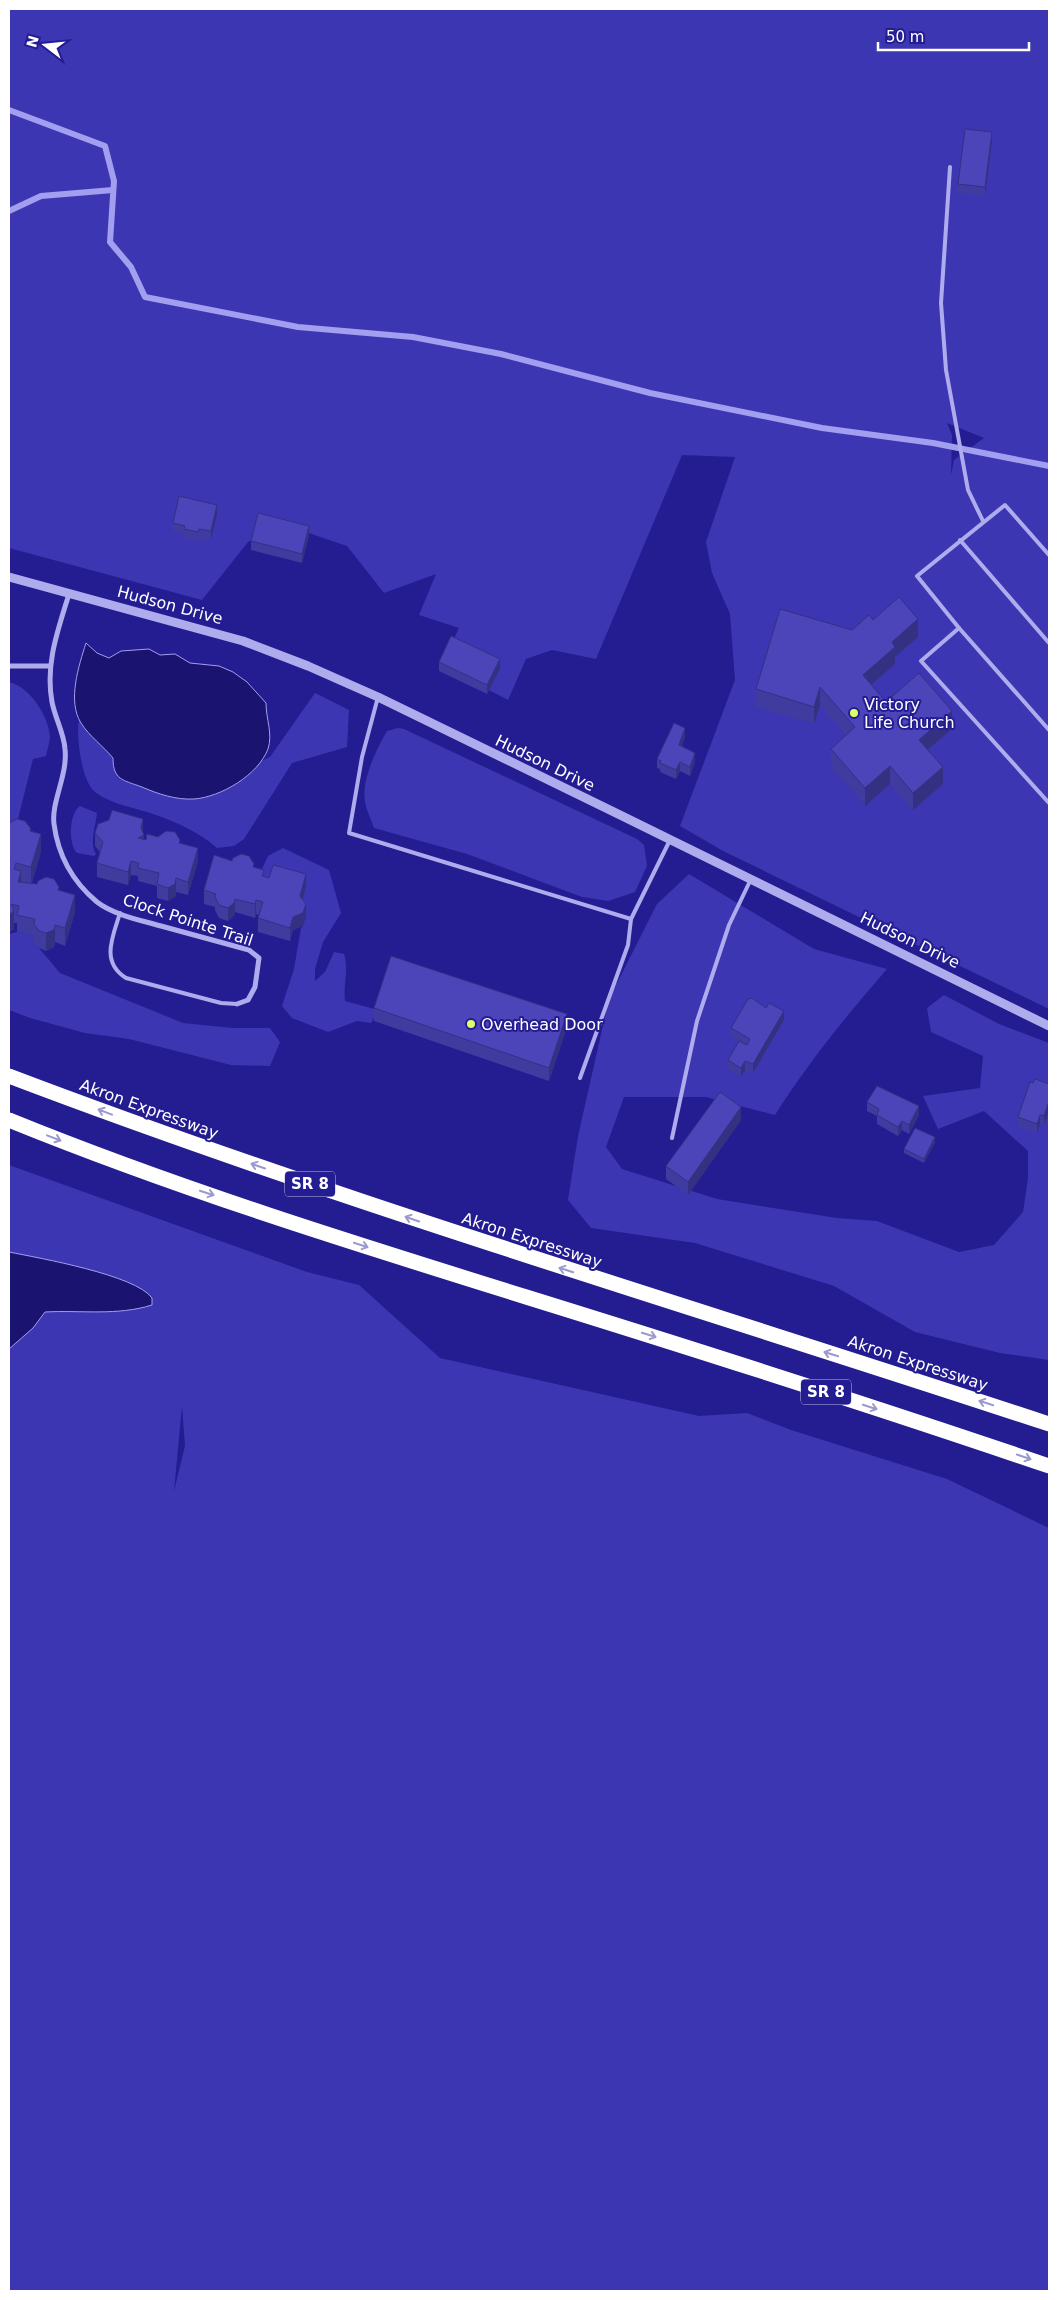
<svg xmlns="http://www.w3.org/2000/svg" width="1058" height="2300" viewBox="0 0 1058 2300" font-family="'DejaVu Sans',sans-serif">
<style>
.green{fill:#3d36b2;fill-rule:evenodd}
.water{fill:#1a136f;stroke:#a29ff0}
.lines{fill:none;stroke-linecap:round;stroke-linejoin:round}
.stream{stroke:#a29ff0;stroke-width:6}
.service{stroke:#afacee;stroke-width:4}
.minor{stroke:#afacee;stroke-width:5}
.tertiary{stroke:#afacee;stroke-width:9}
.motorway{stroke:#fff;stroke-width:15}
.wall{fill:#403b9f}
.shaded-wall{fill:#343082}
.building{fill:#4b45b9;stroke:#343082}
.oneway{stroke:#9c99ce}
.poi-dot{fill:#defe6a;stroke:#241c91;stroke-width:2}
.labels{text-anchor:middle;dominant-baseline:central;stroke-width:4;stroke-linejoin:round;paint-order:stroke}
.shield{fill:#241c91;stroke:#bdbbde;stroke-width:1}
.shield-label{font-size:15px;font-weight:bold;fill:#fff}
.street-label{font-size:16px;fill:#fff;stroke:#241c91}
.poi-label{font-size:16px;fill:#fff;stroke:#241c91;text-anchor:start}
</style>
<rect width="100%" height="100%" fill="#241c91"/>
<!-- green -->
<g class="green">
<path d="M 9,9 L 1049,9 L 1049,1009 L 723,851 L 680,826 L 735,680 L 730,614 L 712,573 L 706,542 L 735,457 L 682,455 L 596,659 L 552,650 L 526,659 L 508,700 L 489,690 L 500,668 L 451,645 L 459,628 L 419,615 L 436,574 L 384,593 L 347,546 L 282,524 L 248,542 L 202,600 L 9,548 ZM 947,423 L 984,438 L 954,460 L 951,475 L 952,435 Z"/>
<path d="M 9,682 C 30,687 48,715 50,736 C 50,742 47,750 46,756 L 33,759 L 18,819 L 9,826 Z"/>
<path d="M 315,693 L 349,710 L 347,747 L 292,763 L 244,839 L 234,846 L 217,848 C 199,832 178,823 156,815 C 137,808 112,805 95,792 C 81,781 76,735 79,719 C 89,731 103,744 111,756 C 118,767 108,771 126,781 L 175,798 L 232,786 L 245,778 L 259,762 L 270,757 Z"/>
<path d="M 398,728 L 404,729 L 637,839 L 644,845 L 647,866 L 635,892 L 608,901 L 582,897 L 467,854 L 374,828 C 371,819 366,810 365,801 C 361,781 377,748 387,731 Z"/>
<path d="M 80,806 L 97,813 C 96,825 89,843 96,854 L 94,856 L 77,853 C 68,844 69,813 80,806 Z"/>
<path d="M 283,848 L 329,870 L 341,913 L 323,942 L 315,969 L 315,981 L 325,972 L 334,952 L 344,954 C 349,971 343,983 345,1001 L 378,1010 L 371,1023 L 357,1021 L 328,1032 L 292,1018 L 282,1006 L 294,969 L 301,928 L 303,926 L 269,892 L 261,871 L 268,856 Z"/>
<path d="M 689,874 L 814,949 L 887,969 C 846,1016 808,1063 775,1115 L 706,1097 L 624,1097 L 606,1147 L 622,1169 L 717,1199 L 837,1218 L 877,1221 L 959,1252 L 994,1245 L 1023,1212 L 1028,1178 L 1028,1151 L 984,1111 L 938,1129 L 923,1096 L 980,1088 L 983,1056 L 931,1032 L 927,1008 L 944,995 L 999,1024 L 1049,1043 L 1049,1360 L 1000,1353 L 915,1332 L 834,1286 L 695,1243 L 591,1228 L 568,1200 L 578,1136 L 609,999 L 657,904 Z"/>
<polygon points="17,932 35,936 39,948 60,973 183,1023 233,1028 270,1028 280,1042 270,1066 231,1065 129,1039 85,1033 30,1018 9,1010 9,934"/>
<path d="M 9,1165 L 307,1272 L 359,1285 L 440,1358 L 699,1416 L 747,1413 L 791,1430 L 947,1479 L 1049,1528 L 1049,2291 L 9,2291 ZM 182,1406 L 185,1446 L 174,1491 Z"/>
</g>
<!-- water -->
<g class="water">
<path d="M 86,643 L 97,653 L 109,658 L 121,651 L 149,649 L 160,655 L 175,654 L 190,663 L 219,666 L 233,672 L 247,682 L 266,703 C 266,719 273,734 268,749 C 258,775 221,797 194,799 C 176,800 158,794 142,787 C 123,780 113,780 113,758 C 103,746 89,736 81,723 C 67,701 79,665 86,643 Z"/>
<path d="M 9,1252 C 39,1258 136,1275 152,1298 L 152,1305 C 117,1316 81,1310 45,1312 L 33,1328 L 9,1349 Z"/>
</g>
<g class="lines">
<!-- stream -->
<g class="stream">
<polyline points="9,110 105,146 114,181 110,242 131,267 145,297 298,327 413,337 501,354 650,393 822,428 933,443 1049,466"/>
<polyline points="9,211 41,196 113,190"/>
</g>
<!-- service -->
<g class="service">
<polyline points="950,167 941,303 946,370 968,490 983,521"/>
<polyline points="960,540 1049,643"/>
<polyline points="1049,555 1005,505 917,576 959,628 921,661 1049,803"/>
<polyline points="959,628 1049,730"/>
<polyline points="378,697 362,757 349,833 631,919 670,840"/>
<path d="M 120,913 C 113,936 100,962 126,978 L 221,1003 L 237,1004"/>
<polyline points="580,1078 628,945 631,919"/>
<polyline points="672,1138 697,1021 729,925 751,879"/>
</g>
<!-- minor -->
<g class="minor">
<path d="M 69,594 C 58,630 45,664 52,702 C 55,718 64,733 65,749 C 68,775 51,802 54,824 C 58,855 73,882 97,902 C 114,915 140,920 161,926 C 190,934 220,942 249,950 L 259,958 L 255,987 L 248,1000 L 237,1004"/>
<polyline points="9,666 50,666"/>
</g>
<!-- tertiary -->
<polyline class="tertiary" points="9,577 243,641 308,666 378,697 614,812 1049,1026"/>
<!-- motorway -->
<g class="motorway">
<path d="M 9,1076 C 351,1206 702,1309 1049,1424"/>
<path d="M 9,1120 C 218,1205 436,1268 651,1336 C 784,1378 917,1421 1049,1466"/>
</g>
</g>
<!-- wall -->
<g class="wall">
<polygon points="992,141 985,196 958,193 958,184"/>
<polygon points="217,514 211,540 199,538 198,541 184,538 184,534 173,532 173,523"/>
<polygon points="309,535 302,563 251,550 251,541"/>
<polygon points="873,620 918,637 895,657 895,664 872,685 886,702 952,729 928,750 943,784 913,810 890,784 865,806 831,767 831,749 846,735 820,705 814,724 756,707 756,689"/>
<polygon points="439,662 500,668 487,694 439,671"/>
<polygon points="685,737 682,746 695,762 690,776 680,771 676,779 660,772 660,769 657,768 657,759"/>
<polygon points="9,825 31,832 41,852 32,883 59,890 75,912 65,946 55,942 54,947 46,951 39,948 34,941 34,936 17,932 17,923 14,923 14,929 9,933 9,934"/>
<polygon points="95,833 143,833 144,840 180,843 198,861 188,895 176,892 175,897 168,901 157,898 157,886 138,881 138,876 131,875 128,885 97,877 97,863 100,852 95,846"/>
<polygon points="232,861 254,867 264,877 306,887 303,899 306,917 303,926 293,930 290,941 258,932 258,918 259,915 256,914 255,918 235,912 234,916 228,921 219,918 215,910 215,907 204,904 204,890"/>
<polygon points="374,1008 567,1027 549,1081 374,1021"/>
<polygon points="766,1008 784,1020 753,1073 745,1070 741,1077 728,1069 728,1060 739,1041 731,1037 731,1028"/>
<polygon points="1033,1083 1049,1084 1044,1125 1040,1124 1037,1133 1018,1126 1018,1117"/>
<polygon points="867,1102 919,1115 909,1134 902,1130 898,1136 877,1124 877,1116 867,1111"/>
<polygon points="741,1120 688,1195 666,1179 666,1166"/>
<polygon points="935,1142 924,1163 904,1153 904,1149"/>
</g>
<!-- shaded-wall -->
<g class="shaded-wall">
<polygon points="992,132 992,141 985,196 985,187"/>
<polygon points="217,505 217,514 211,540 211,531"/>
<polygon points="309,526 309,535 302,563 302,554"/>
<polygon points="918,619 918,637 895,657 895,664 863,692 863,675 892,642"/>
<polygon points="500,659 500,668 487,694 487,685"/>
<polygon points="820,687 820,705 814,724 814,707"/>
<polygon points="952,711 952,729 919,757 919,740"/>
<polygon points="685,728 685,737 679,754 679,745"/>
<polygon points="695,753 695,762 690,776 690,767"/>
<polygon points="680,762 680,771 676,779 676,770"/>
<polygon points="890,766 890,784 865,806 865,788"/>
<polygon points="943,767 943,784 913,810 913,793"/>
<polygon points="143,819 143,833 144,835 144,848 138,838"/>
<polygon points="41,834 41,852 31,885 31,867"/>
<polygon points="198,848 198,861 188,895 188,882"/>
<polygon points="131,861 131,875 128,885 128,872"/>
<polygon points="21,871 21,889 18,882"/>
<polygon points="306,874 306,887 300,909 300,896"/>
<polygon points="176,878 176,892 175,897 168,901 168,888"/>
<polygon points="75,895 75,912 65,946 65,928"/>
<polygon points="235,899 235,912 234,916 228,921 228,908"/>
<polygon points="256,900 256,914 255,918 255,904"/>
<polygon points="306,904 306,917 303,926 293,930 290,941 290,928 293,917"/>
<polygon points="14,911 14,929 9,933 9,934 9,915"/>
<polygon points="55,925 55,942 54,947 46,951 46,933"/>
<polygon points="784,1011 784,1020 753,1073 753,1064"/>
<polygon points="567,1014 567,1027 549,1081 549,1068"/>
<polygon points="745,1061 745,1070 741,1077 741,1068"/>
<polygon points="1049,1101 1049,1110 1044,1125 1044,1116"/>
<polygon points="919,1106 919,1115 909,1134 909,1125"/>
<polygon points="741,1107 741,1120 688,1195 688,1182"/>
<polygon points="1040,1115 1040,1124 1037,1133 1037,1124"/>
<polygon points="902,1121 902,1130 898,1136 898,1127"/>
<polygon points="935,1137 935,1142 924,1163 924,1159"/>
</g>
<!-- building -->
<g class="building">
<polygon points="965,129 992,132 985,187 958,184"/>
<polygon points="179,496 217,505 211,531 199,529 198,532 184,529 185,526 173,523"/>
<polygon points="258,513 309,526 302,554 251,541"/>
<polygon points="899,597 918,619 892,642 895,647 863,675 886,702 919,673 952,711 919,740 943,767 913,793 890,766 865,788 831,749 855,727 820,687 814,707 756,689 780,609 852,630 869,615 873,620"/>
<polygon points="451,636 500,659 487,685 439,662"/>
<polygon points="674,723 685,728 679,745 695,753 690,767 680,762 676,770 660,763 661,761 657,759"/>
<polygon points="112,810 143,819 141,828 144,835 138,838 146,840 147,834 158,837 166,831 175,832 180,840 179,843 198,848 188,882 176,878 175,884 168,888 157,884 159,873 138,868 139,863 131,861 128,872 97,863 103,842 95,833 98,824 109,820"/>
<polygon points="17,819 25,821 31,829 30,831 41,834 31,867 16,863 14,869 21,871 18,882 37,884 38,881 46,877 54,879 59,887 58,890 75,895 65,928 55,925 54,930 46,933 39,931 34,924 35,919 17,915 19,906 11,904 14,911 9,915 9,916 9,823"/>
<polygon points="241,854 249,856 254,864 253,867 264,870 262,876 269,878 273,865 306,874 300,896 306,904 303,913 293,917 290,928 258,918 263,902 256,900 255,904 235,899 234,903 228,908 219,905 215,897 216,894 204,890 214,855 232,861 233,858"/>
<polygon points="391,956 567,1014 549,1068 374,1008"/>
<polygon points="752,998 766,1008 769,1003 784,1011 753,1064 745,1061 741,1068 728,1060 739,1041 747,1045 750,1039 731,1028 748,999"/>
<polygon points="1035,1079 1049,1084 1049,1101 1044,1116 1040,1115 1037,1124 1018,1117 1030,1082 1033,1083"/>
<polygon points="877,1086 919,1106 909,1125 902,1121 898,1127 877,1115 879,1109 867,1102"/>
<polygon points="720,1092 741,1107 688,1182 666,1166"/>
<polygon points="915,1128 935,1137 924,1159 904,1149"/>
</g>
<!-- one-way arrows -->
<defs><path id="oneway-shaft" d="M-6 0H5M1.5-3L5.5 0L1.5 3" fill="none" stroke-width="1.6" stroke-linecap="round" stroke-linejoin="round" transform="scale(1.25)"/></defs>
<g class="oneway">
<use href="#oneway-shaft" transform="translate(105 1112) rotate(-159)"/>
<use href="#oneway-shaft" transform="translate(54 1138) rotate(21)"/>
<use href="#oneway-shaft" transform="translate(258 1166) rotate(-161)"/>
<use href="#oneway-shaft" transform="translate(207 1193) rotate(18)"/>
<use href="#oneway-shaft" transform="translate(412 1219) rotate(-161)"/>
<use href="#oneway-shaft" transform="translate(361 1245) rotate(18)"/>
<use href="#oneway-shaft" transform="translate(566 1270) rotate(-162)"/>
<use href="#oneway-shaft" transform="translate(649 1335) rotate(17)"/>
<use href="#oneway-shaft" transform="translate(831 1354) rotate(-163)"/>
<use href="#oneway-shaft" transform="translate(986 1403) rotate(-162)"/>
<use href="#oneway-shaft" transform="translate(870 1407) rotate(18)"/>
<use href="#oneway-shaft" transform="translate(1024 1457) rotate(19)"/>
</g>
<!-- markers -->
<g class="poi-dot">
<circle cx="854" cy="713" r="5"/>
<circle cx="471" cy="1024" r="5"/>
</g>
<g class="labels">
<!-- shield labels -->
<g class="shield">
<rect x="285" y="1171.5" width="50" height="25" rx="4"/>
<rect x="801" y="1379.5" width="50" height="25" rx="4"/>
</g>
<g class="shield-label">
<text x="310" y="1184">SR 8</text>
<text x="826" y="1392">SR 8</text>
</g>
<!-- street labels -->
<g class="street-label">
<text transform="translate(170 605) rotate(15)">Hudson Drive</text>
<text transform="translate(545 763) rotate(26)">Hudson Drive</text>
<text transform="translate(188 920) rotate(18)">Clock Pointe Trail</text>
<text transform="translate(910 940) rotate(26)">Hudson Drive</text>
<text transform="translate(149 1109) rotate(20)">Akron Expressway</text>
<text transform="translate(532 1240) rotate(18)">Akron Expressway</text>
<text transform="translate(918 1363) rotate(18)">Akron Expressway</text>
</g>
<!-- poi labels -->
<g class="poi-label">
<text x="864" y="704">Victory<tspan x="864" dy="18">Life Church</tspan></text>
<text x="481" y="1024">Overhead Door</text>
</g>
</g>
<!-- border -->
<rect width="1058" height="2300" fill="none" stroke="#ffffff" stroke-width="20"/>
<!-- north arrow -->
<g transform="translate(45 45) rotate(286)" stroke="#241c91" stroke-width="4" paint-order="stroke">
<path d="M0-4L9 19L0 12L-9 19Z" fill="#ffffff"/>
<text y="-8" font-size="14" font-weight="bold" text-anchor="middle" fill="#ffffff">N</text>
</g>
<!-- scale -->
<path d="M878 42v8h151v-8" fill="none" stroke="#ffffff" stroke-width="2.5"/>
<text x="886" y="42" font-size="15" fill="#ffffff" stroke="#241c91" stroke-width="4" paint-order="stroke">50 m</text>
</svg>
